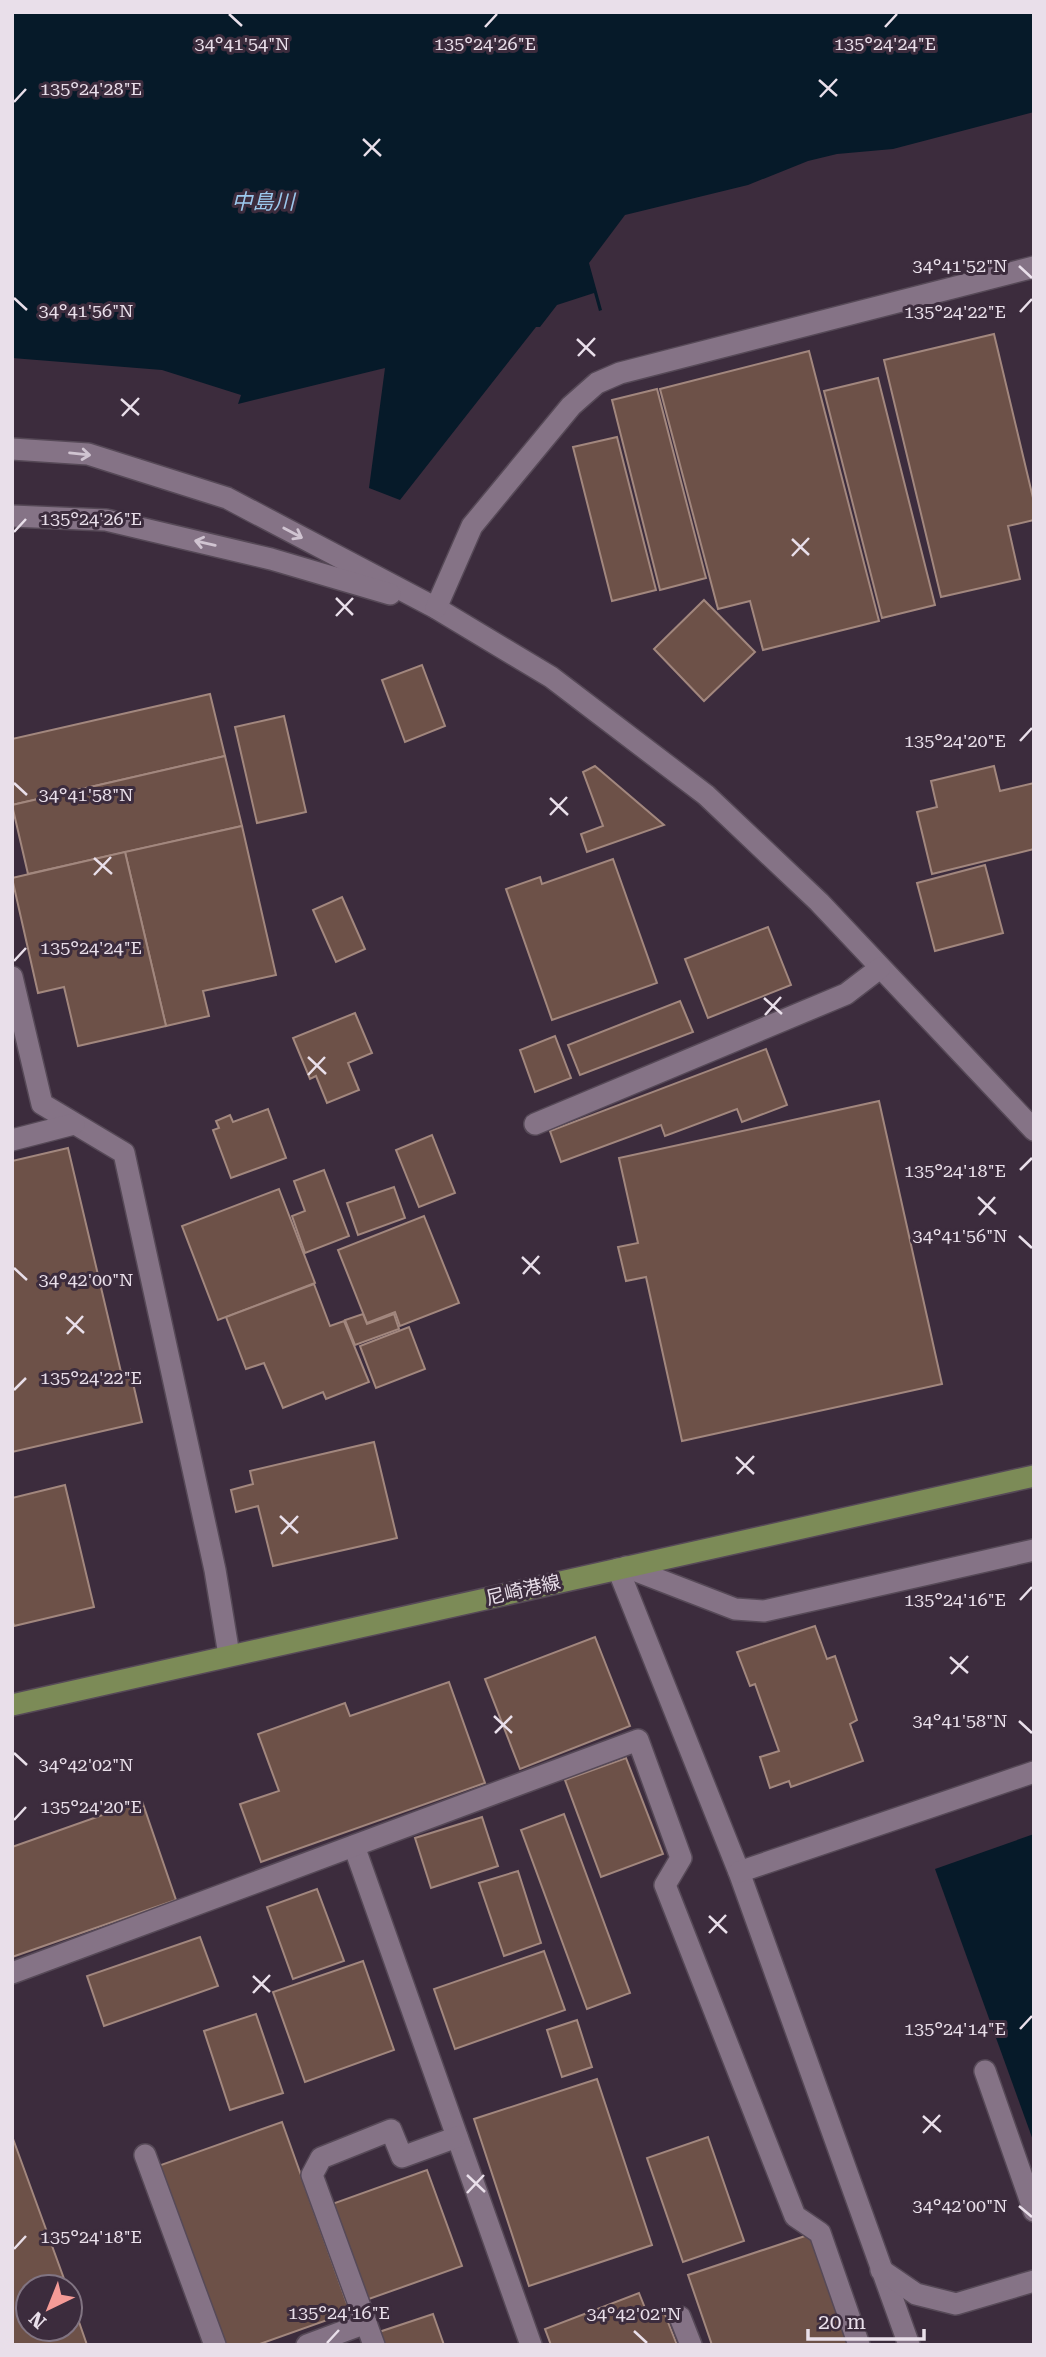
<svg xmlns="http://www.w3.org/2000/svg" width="1046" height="2357" viewBox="0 0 1046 2357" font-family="'Roboto Serif','Noto Sans JP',serif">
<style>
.water{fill:#061a29}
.building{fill:#6d5148;stroke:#a2877e;stroke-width:2}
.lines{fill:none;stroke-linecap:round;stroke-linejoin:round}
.minor-casing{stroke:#564957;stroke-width:24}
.major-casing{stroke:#564957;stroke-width:24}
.minor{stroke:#857386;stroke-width:21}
.major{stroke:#7c8b57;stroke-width:21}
.oneway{stroke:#d0c4d1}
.ticks{fill:none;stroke:#e9dfea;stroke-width:2.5}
.labels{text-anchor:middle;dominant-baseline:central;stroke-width:6;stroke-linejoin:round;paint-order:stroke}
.street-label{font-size:19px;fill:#e9dfea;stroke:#3c2c3d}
.water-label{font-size:21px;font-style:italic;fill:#9cc8ed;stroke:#3c2c3d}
.ticks-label{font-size:18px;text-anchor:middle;fill:#e9dfea;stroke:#3c2c3d;stroke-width:6;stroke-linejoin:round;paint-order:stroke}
</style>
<rect width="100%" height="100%" fill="#3c2c3d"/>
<!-- water -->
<g class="water">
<polygon points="12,12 1034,12 1034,112 893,149 837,154 808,161 748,185 625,215 589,263 602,310 599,311 594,293 557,305 540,327 536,327 400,500 369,488 385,368 238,404 241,395 162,370 12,358"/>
<polygon points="1034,1834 1034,2143 935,1869"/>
</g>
<!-- building -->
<g class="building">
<polygon points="994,334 1034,502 1034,520 1008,526 1020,579 941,597 884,360"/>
<polygon points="809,351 879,621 763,650 750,601 718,609 660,389"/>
<polygon points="878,378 935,605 882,618 824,391"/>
<polygon points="657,389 706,578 660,590 612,400"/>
<polygon points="617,437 656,590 612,601 573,447"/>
<polygon points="704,600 755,652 704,701 654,649"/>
<polygon points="422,665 445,726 405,742 382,680"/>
<polygon points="210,694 225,756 12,805 12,739"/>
<polygon points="284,716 306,812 257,823 235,727"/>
<polygon points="225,756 242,826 28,874 12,805"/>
<polygon points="595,766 664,825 587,852 581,834 603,826 583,772"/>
<polygon points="994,766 1000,791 1034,783 1034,849 932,874 917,812 937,807 931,781"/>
<polygon points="242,826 276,975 203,991 209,1016 166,1026 125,852"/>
<polygon points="125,852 166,1026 78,1046 64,987 38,993 12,878"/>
<polygon points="613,859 657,983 552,1020 506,889 540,877 542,884"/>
<polygon points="985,865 1003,933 935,951 917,883"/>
<polygon points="342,897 365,949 336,962 313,910"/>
<polygon points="768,927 791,985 708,1018 685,959"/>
<polygon points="680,1001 693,1032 580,1075 568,1045"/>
<polygon points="355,1013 372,1053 348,1063 359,1090 327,1103 316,1076 310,1079 293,1038"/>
<polygon points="555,1036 571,1078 535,1092 520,1050"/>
<polygon points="766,1049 787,1105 742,1122 737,1109 665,1136 661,1125 561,1162 550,1131"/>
<polygon points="879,1101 942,1384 682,1441 646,1277 626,1281 618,1247 638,1243 619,1158"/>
<polygon points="268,1109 286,1158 231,1178 213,1130 219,1128 216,1121 230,1115 233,1122"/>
<polygon points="432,1135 455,1193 419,1207 396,1150"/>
<polygon points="68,1148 121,1372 130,1370 142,1422 12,1452 12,1161"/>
<polygon points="324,1170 349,1236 305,1253 292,1216 305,1211 294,1181"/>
<polygon points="394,1187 405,1218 358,1235 347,1203"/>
<polygon points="279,1189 315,1283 218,1320 182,1226"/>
<polygon points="424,1216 459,1303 400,1326 395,1312 367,1323 338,1250"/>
<polygon points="314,1284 330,1326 344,1321 369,1382 326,1399 323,1392 283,1408 264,1363 246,1369 226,1317"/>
<polygon points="363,1314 367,1324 394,1314 399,1329 355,1345 345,1320"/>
<polygon points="409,1327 425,1369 376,1388 360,1346"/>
<polygon points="374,1442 397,1538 273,1566 258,1506 236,1512 231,1490 253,1484 250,1471"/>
<polygon points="65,1485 94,1607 14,1626 12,1619 12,1498"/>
<polygon points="815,1626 827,1659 835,1656 857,1720 850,1724 863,1761 791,1787 789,1781 770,1788 760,1757 779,1751 755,1684 750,1686 737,1652"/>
<polygon points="595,1637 630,1726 520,1769 485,1679"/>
<polygon points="449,1682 485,1783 261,1862 240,1804 279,1791 258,1734 345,1703 350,1716"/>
<polygon points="626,1758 663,1854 601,1877 565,1780"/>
<polygon points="142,1801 176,1900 12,1957 12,1847"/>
<polygon points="564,1814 630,1993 587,2009 521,1830"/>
<polygon points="482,1817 498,1866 431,1888 415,1838"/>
<polygon points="518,1871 541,1943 504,1956 479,1883"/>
<polygon points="317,1889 344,1961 293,1979 267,1907"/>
<polygon points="200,1937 218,1986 104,2026 87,1976"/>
<polygon points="544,1951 565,2010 455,2049 434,1989"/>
<polygon points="363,1961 394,2050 305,2082 273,1992"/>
<polygon points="256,2014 283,2093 230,2110 204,2031"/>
<polygon points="577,2020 592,2067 562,2077 547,2030"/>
<polygon points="597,2079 652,2245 529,2286 474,2119"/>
<polygon points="282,2122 350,2312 257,2345 222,2345 158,2166"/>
<polygon points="12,2136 67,2287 28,2287 28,2329 70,2329 70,2296 87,2345 12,2345"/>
<polygon points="708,2137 744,2241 683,2262 647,2158"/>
<polygon points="427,2170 462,2266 366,2300 332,2204"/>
<polygon points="811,2234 849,2345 712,2345 688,2275"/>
<polygon points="639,2293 647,2313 662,2307 677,2345 551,2345 545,2329"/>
<polygon points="433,2314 444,2345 380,2345 376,2333"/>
</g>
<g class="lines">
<!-- minor casing -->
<g class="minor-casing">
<g id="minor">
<polyline points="12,449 88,454 227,498 436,608 551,677 706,795 819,902 1034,1130"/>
<polyline points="12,516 106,520 271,559 390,594"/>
<polyline points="436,608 472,526 571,406 597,383 620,373 1034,267"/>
<polyline points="12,977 42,1104 124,1153 215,1570 229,1655"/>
<polyline points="535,1124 846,994 880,968"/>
<polyline points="12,1140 74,1124"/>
<polyline points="626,1567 735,1609 764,1611 1034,1550"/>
<polyline points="618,1569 739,1872 909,2345"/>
<polyline points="354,1846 531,2345"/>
<polyline points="739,1872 1034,1772"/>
<polyline points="12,1973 638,1740 681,1858 665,1885 795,2216 820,2233 859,2345"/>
<polyline points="985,2071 1034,2211"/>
<polyline points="145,2155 215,2345"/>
<polyline points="881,2270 916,2294 956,2304 1034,2281"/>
<polyline points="680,2317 691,2345"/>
<polyline points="307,2345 366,2323"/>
<polyline points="374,2345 312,2175 321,2158 391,2130 402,2157 457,2137"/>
</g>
</g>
<!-- major casing -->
<g class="major-casing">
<polyline id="major" points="12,1705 1034,1476"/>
</g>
<!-- minor -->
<use href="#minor" class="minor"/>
<!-- major -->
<use href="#major" class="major"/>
</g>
<!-- one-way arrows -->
<defs><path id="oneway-shaft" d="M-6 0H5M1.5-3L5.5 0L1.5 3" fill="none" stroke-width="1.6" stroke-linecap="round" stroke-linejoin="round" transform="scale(1.75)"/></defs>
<g class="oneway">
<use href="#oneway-shaft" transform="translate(80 454) rotate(6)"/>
<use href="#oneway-shaft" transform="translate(293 533) rotate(28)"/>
<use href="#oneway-shaft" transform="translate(205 543) rotate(-167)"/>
</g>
<!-- ticks -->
<path class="ticks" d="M 229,14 L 242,26M 485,27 L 497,14M 885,27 L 897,14M 819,80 L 837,96M 820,97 L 837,79M 14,102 L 26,89M 363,139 L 381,156M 364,156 L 380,139M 1019,266 L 1032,278M 14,298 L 27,310M 1020,312 L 1032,299M 577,339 L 595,356M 578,356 L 595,338M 121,399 L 139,415M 122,416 L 139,398M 14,532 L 26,519M 792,539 L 809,555M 792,556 L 809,538M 336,598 L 353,615M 336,616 L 353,598M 1020,741 L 1032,728M 14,783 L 27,795M 550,798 L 568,815M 550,815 L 567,797M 94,858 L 112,874M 94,875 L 111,857M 14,961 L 26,948M 764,998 L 782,1014M 765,1015 L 781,997M 308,1057 L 326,1074M 308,1075 L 325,1057M 1020,1170 L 1032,1158M 978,1197 L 996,1214M 979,1215 L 995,1197M 1019,1236 L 1032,1248M 522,1257 L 540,1274M 14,1268 L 27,1280M 523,1274 L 539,1256M 66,1317 L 84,1333M 67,1334 L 83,1316M 14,1390 L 26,1378M 736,1457 L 754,1474M 737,1474 L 754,1456M 280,1516 L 298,1533M 281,1534 L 298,1516M 1020,1600 L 1032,1587M 950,1657 L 968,1673M 951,1674 L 968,1656M 494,1716 L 512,1733M 1019,1721 L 1032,1733M 495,1733 L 512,1716M 14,1753 L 27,1765M 14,1820 L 26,1807M 709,1916 L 727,1933M 709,1933 L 726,1915M 253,1976 L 270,1992M 253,1993 L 270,1975M 1020,2029 L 1032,2016M 923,2116 L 941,2132M 923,2133 L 940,2115M 467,2175 L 485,2192M 467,2193 L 484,2175M 1019,2206 L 1032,2217M 14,2249 L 26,2236M 634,2331 L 647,2343M 327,2343 L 339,2330"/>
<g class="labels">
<!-- street labels -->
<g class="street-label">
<text transform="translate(523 1590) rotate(-13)">尼崎港線</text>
</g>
<!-- water labels -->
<g class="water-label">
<text x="263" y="202">中島川</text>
</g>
</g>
<g class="ticks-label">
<text x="242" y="50">34°41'54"N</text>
<text x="485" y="50">135°24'26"E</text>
<text x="885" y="50">135°24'24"E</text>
<text x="91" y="95">135°24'28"E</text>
<text x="960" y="272">34°41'52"N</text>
<text x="86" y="317">34°41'56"N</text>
<text x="955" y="318">135°24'22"E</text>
<text x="91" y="525">135°24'26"E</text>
<text x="955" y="747">135°24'20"E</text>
<text x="86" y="801">34°41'58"N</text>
<text x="91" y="954">135°24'24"E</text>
<text x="955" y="1177">135°24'18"E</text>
<text x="960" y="1242">34°41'56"N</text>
<text x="86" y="1286">34°42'00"N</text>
<text x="91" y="1384">135°24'22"E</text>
<text x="955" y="1606">135°24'16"E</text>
<text x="960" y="1727">34°41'58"N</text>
<text x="86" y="1771">34°42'02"N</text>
<text x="91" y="1813">135°24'20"E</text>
<text x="955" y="2035">135°24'14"E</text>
<text x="960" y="2212">34°42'00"N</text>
<text x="91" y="2243">135°24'18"E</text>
<text x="339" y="2319">135°24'16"E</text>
<text x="634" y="2320">34°42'02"N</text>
</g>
<!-- border -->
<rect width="1046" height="2357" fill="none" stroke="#e9dfea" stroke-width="28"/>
<!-- north arrow -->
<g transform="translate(49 2308) rotate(223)"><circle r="33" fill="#3c2c3d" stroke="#817482" stroke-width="2"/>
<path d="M0-5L12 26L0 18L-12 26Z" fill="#f59b97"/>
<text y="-10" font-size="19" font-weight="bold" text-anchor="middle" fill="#e9dfea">N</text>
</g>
<!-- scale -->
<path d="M808 2329v10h116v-10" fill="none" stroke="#e9dfea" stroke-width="3.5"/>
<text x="818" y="2329" font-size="21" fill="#e9dfea" stroke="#3c2c3d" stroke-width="5" paint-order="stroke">20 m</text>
</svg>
